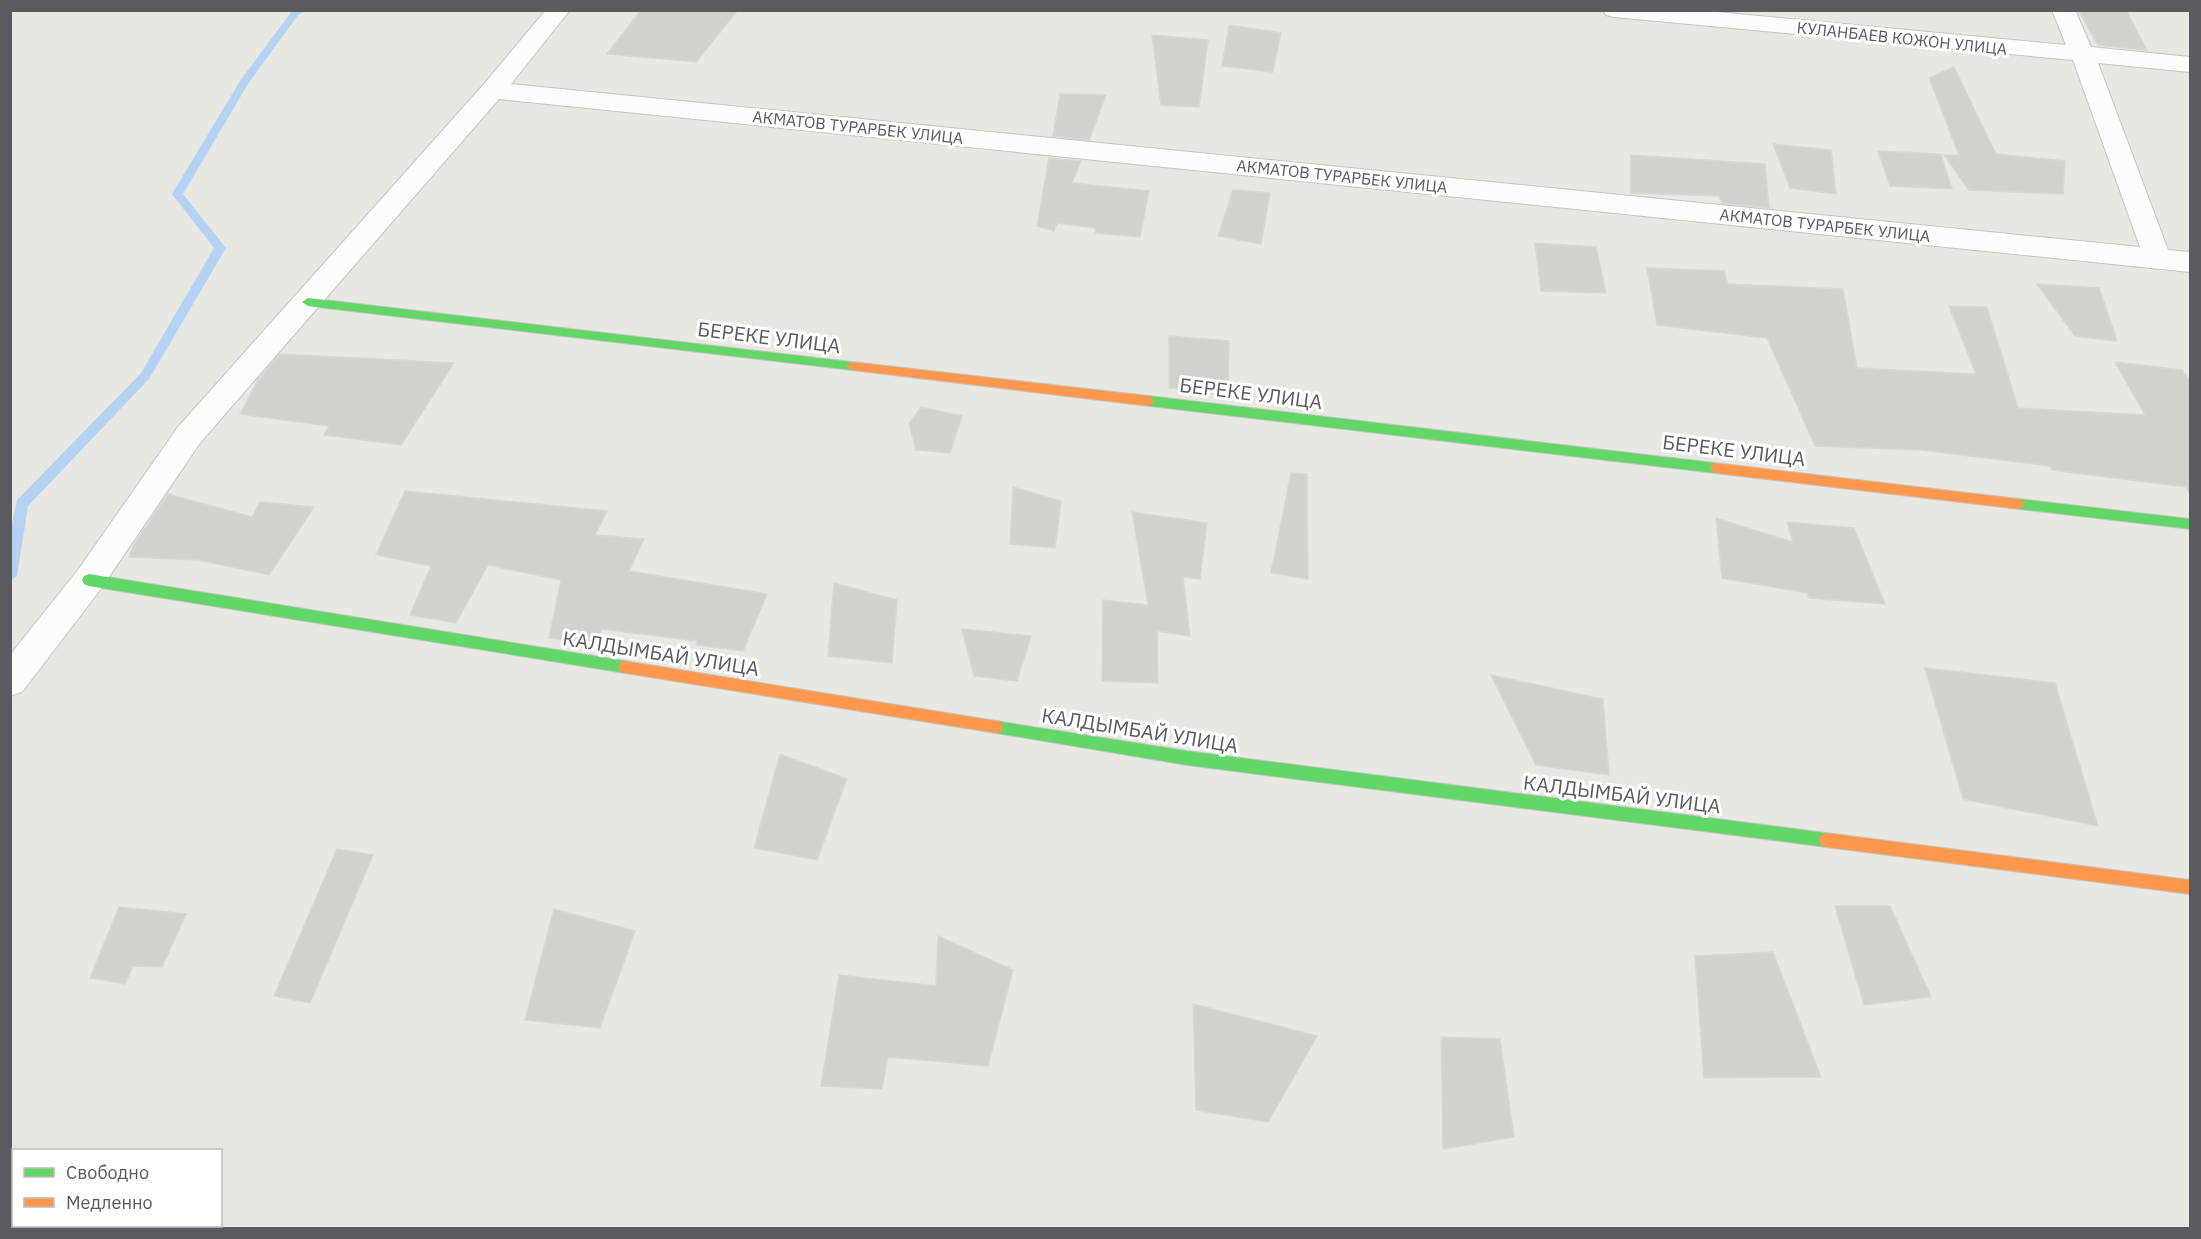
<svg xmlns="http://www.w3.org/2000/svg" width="2201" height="1239" viewBox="0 0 2201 1239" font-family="'IBM Plex Sans',sans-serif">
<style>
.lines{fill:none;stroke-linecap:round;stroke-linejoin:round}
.stream{fill:#b6d2f3;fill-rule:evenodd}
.building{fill:#d2d1ce;stroke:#d8d7d2;stroke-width:1.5}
.street-casing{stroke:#c5c5c3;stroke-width:2}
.fast-casing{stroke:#c5c5c4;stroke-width:2}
.slow-casing{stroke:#c5c5c4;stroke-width:2}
.street{fill:#fcfcfb;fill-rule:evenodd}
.fast{fill:#63d668;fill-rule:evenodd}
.slow{fill:#ff974d;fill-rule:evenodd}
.labels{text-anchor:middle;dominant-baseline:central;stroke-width:6;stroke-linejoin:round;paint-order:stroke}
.far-street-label{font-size:16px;fill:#595b60;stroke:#fff}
.street-label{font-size:20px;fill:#595b60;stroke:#fff}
</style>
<rect width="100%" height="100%" fill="#e8e8e3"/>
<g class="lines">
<!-- stream -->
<polygon class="stream" points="306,10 298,15 248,84 183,194 226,248 149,379 28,506 17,576 10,581 10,534 17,500 141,373 214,248 172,194 240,81 292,11"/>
</g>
<!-- building -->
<g class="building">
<polygon points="641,10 738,10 696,62 607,54"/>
<polygon points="2078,10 2126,10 2147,50 2098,45"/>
<polygon points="1229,25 1281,33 1273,72 1222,66"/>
<polygon points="1152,35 1208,40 1199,107 1161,105"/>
<polygon points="1954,67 1996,154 2065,161 2063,194 1969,190 1944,155 1959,155 1929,78"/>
<polygon points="1060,94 1106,95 1089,140 1053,136"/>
<polygon points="1773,144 1831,150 1836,194 1790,188"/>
<polygon points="1878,151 1941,154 1952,189 1890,186"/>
<polygon points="1631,155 1765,164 1769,208 1722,203 1719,196 1631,193"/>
<polygon points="1049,158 1081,161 1072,183 1149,191 1140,237 1096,233 1095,228 1057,223 1054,231 1037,226"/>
<polygon points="1233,190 1270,193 1261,244 1218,236"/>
<polygon points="1535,243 1596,247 1606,293 1541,291"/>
<polygon points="1647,268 1724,271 1728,284 1843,289 1857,368 1976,374 1949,306 1987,307 2018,408 2145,415 2115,362 2182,370 2190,381 2190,495 2186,487 2052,470 2050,466 1921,450 1815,446 1767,338 1657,325"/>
<polygon points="2037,284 2099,288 2117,341 2075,336"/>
<polygon points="1169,336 1229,341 1228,395 1169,388"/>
<polygon points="280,354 454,363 401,445 324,435 329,426 240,414 258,380"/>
<polygon points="921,407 962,416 950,453 916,450 909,424"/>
<polygon points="1291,473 1307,474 1308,579 1271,573"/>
<polygon points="1013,487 1061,501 1055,548 1010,544"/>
<polygon points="405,491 607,511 595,535 644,539 629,571 767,594 743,651 697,645 697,641 602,629 595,645 549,638 561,580 488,565 456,623 410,615 431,566 376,555"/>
<polygon points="168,494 252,517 260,502 314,507 269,575 198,560 129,557 134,544"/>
<polygon points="1132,512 1207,523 1200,579 1183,577 1190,636 1157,631 1158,683 1102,681 1103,600 1148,605"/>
<polygon points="1716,518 1793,542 1787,522 1854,528 1885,604 1809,598 1807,593 1722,578"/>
<polygon points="834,583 897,600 892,663 828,656"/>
<polygon points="962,629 1031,636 1017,681 974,676"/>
<polygon points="1925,668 2055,683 2098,826 1963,799"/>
<polygon points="1491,675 1603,699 1609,775 1536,765"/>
<polygon points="780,754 847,779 817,860 754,848"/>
<polygon points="337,849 373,855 310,1003 274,996"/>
<polygon points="1835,906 1890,906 1931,997 1864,1005"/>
<polygon points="119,907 186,914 162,967 133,966 125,984 90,978"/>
<polygon points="554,909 635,931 600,1028 525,1020"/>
<polygon points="938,936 1013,970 988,1066 888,1057 882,1089 821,1086 839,975 936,986"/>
<polygon points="1773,952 1821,1077 1704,1078 1695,956"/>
<polygon points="1193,1004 1317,1036 1268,1122 1196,1110"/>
<polygon points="1441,1037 1500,1039 1514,1137 1443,1149"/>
</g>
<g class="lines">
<!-- street casing -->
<g class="street-casing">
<polygon id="street" points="546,10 570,10 511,84 2140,247 2073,60 1614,17 1606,15 1603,10 1696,10 2066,45 2052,10 2075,10 2091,47 2190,57 2190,72 2098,63 2168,250 2190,252 2190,272 499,99 200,443 100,590 22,692 10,696 10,655 78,570 178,427 484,84"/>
</g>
<!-- fast casing -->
<g class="fast-casing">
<g id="fast">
<polygon points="308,298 852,362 858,366 852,370 308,306 302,302"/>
<polygon points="1149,396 1715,463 1721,468 1715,473 1149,406 1143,401"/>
<polygon points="2019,499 2190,519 2190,529 2019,509 2013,504"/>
<polygon points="89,574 625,661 630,663 632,667 630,671 625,673 89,586 84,584 82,580 84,576"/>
<polygon points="996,721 1187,751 1826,833 1831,835 1833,840 1831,845 1826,847 1187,765 996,733 991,732 989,727 991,722"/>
</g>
</g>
<!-- slow casing -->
<g class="slow-casing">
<g id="slow">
<polygon points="852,362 1149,396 1155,401 1149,406 852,370 846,366"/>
<polygon points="1715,463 2019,499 2025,504 2019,509 1715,473 1709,468"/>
<polygon points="625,661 996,721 1001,722 1003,727 1001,732 996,733 625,673 620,671 618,667 620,663"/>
<polygon points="1826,833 2190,880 2190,894 1826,847 1821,845 1819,840 1821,835"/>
</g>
</g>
<!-- street -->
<use href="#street" class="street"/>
<!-- fast -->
<use href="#fast" class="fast"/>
<!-- slow -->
<use href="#slow" class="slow"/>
</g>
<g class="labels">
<!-- far-street labels -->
<g class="far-street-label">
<text transform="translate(1902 38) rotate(6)">КУЛАНБАЕВ КОЖОН УЛИЦА</text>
<text transform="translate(858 127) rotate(6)">АКМАТОВ ТУРАРБЕК УЛИЦА</text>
<text transform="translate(1342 176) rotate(6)">АКМАТОВ ТУРАРБЕК УЛИЦА</text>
<text transform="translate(1825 225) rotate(6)">АКМАТОВ ТУРАРБЕК УЛИЦА</text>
</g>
<!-- street labels -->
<g class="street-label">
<text transform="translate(769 337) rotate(7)">БЕРЕКЕ УЛИЦА</text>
<text transform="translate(1251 393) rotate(7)">БЕРЕКЕ УЛИЦА</text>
<text transform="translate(1734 450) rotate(7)">БЕРЕКЕ УЛИЦА</text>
<text transform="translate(661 653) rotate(9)">КАЛДЫМБАЙ УЛИЦА</text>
<text transform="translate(1140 730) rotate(9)">КАЛДЫМБАЙ УЛИЦА</text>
<text transform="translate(1622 794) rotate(7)">КАЛДЫМБАЙ УЛИЦА</text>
</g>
</g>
<!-- border -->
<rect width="2201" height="1239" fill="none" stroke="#595b60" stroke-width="24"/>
<!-- legend -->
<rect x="12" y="1149" width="210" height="78" fill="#ffffff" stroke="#bdbdbf" stroke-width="1.5"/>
<rect x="24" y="1168" width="30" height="9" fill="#63d668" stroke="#bdbdbf" stroke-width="1.5"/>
<text x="66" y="1179" font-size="18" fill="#595b60">Свободно</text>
<rect x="24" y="1198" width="30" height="9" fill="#ff974d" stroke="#bdbdbf" stroke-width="1.5"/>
<text x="66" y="1209" font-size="18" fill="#595b60">Медленно</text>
</svg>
